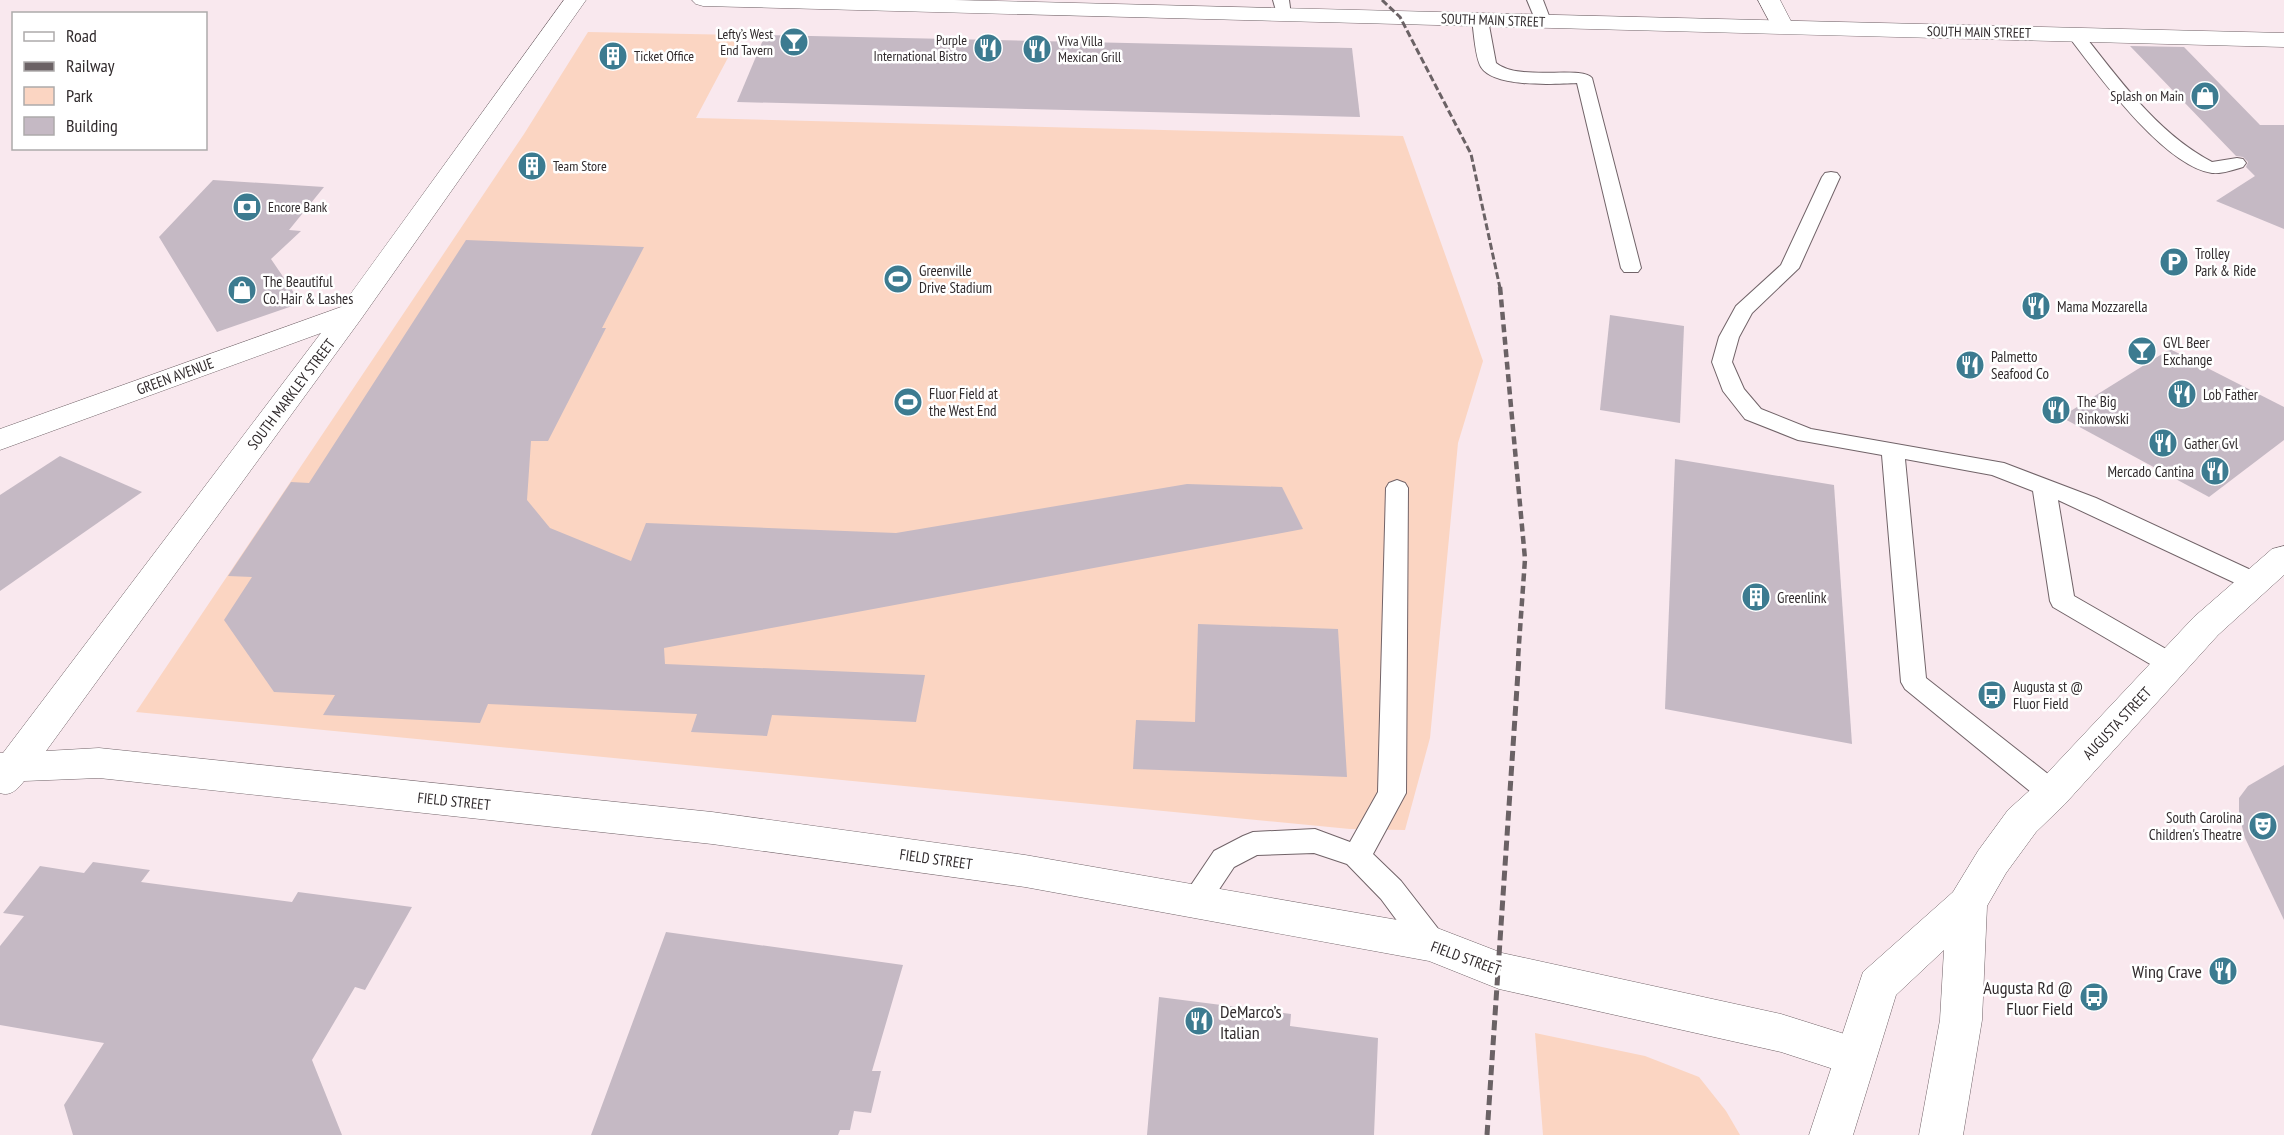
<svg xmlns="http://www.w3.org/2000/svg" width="2284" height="1135" viewBox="0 0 2284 1135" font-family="'PT Sans Narrow',sans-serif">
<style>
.green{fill:#fbd5c2}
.building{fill:#c5b9c4}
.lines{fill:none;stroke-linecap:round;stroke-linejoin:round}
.service-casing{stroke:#716368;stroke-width:2}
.minor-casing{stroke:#716368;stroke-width:1}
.secondary-casing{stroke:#716368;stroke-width:1}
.service{fill:#fff;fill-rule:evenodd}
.minor{fill:#fff;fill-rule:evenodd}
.secondary{fill:#fff;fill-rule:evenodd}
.rail-far2{stroke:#6b6265;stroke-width:3;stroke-dasharray:7 3;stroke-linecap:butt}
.rail-far1{stroke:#6b6265;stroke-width:4.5;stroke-dasharray:8 4.5;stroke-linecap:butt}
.rail{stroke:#6b6265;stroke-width:5;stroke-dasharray:10 5;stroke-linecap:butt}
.labels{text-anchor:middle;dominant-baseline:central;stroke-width:5;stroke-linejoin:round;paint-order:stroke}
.far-street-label{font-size:14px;fill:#312b2d;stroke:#fff}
.far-poi-label{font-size:14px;fill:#312b2d;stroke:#fff;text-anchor:start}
.poi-label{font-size:15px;fill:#312b2d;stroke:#fff;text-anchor:start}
.street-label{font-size:15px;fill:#312b2d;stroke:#fff}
.near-poi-label{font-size:18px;fill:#312b2d;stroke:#fff;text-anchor:end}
</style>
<rect width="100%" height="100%" fill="#f9e8ee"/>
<!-- green -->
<g class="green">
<polygon points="588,32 740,35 696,118 1403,136 1483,361 1458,443 1430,738 1405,830 1350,829 136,712 524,134"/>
<polygon points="1535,1033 1645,1056 1699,1077 1726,1111 1740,1135 1543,1135"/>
</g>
<!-- building -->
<g class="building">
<polygon points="765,35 1352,48 1360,117 737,102"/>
<polygon points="2130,46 2184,47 2260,125 2284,125 2284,229 2216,201 2255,176 2246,167 2248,162 2243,157 2236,156"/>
<polygon points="213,180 324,187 289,230 301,231 271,259 301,303 217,332 159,237"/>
<polygon points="466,240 644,247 602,328 606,328 548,441 531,441 527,500 550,528 631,561 646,523 896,533 1187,484 1282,487 1303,529 664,648 665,664 925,675 916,722 772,715 767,736 691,732 697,714 488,704 480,723 323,715 335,695 274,692 224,620 252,577 228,576 291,482 309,483"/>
<polygon points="1610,315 1684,326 1680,423 1600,410"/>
<polygon points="2170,349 2284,407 2284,440 2209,497 2061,417"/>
<polygon points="60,456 142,492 0,591 0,495"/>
<polygon points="1675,459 1834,485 1852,744 1665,709"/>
<polygon points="1198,624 1338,629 1347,777 1133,769 1136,720 1195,722"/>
<polygon points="2284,765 2284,920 2245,838 2239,815 2239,798 2248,786"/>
<polygon points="93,862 150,870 141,882 292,902 298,892 412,907 365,990 355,987 312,1060 342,1135 73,1135 64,1105 104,1043 0,1025 0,946 24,916 3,913 40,866 84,873"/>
<polygon points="666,932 903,965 872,1071 881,1071 871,1113 854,1111 850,1130 840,1130 838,1135 591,1135"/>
<polygon points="1159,997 1291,1014 1290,1026 1378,1038 1374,1135 1147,1135"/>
</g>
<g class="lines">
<!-- service casing -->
<g class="service-casing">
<g id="service">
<polygon points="1273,0 1289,0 1291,15 1288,18 1278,18"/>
<polygon points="1527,0 1543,0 1551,21 1549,24 1537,24"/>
<path d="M 1480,15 L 1488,20 L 1496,63 C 1519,82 1582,65 1592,78 L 1641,268 L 1638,272 L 1624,272 L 1621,268 L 1577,83 C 1555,84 1494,88 1481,67 C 1475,57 1474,32 1472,20 Z"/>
<path d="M 2075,29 L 2081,31 C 2118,78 2157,133 2212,162 L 2237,158 L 2243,159 L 2246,163 L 2243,167 C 2233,170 2222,174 2212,173 C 2164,166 2098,75 2069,37 L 2067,34 L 2069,31 Z"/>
<polygon points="1831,172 1837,173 1840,177 1799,268 1752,313 1739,337 1732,362 1744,389 1761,409 1811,429 2004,463 2096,498 2266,577 2269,583 2266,589 2257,592 2248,589 2058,500 2074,596 2180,657 2184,664 2180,671 2171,673 2162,671 2053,607 2050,601 2033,491 1992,475 1905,459 1926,678 2062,785 2066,793 2062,801 2052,804 2042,801 1905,689 1901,682 1882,455 1798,440 1745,419 1723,391 1712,362 1719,337 1736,306 1781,265 1822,177 1825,173"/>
<polygon points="1397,480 1405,483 1408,488 1406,793 1373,854 1401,881 1443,935 1447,944 1443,953 1432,957 1421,953 1381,899 1347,864 1314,853 1257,855 1234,867 1206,909 1196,912 1186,909 1181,900 1214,851 1243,836 1253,832 1315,829 1350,842 1378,792 1386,488 1389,483"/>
</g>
</g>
<!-- minor casing -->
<g class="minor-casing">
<g id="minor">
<path d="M 564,0 L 586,0 L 361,319 L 46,751 L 99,748 L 712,812 L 1025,855 L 1432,926 L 1502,953 L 1781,1014 L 1870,1042 L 1877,1056 L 1870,1070 L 1855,1076 L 1781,1052 L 1499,989 L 1429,961 L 1025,887 L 712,844 L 99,778 L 24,781 C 18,789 10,797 0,793 L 0,753 L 3,753 L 321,333 L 0,450 L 0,429 L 341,307 Z"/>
<polygon points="1758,0 1780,0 1794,27 1791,32 1783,33 1775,32"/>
</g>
</g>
<!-- secondary casing -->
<g class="secondary-casing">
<g id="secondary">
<polygon points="692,0 954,0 2284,33 2284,47 703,6 696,4"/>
<polygon points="2284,546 2284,575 2218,635 2065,804 2036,832 2006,873 1987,906 1982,1020 1963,1135 1919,1135 1940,1020 1944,950 1896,995 1853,1135 1809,1135 1863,972 1953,892 1978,851 2008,810 2039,782 2194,617 2272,549"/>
</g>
</g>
<!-- service -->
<use href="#service" class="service"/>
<!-- minor -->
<use href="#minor" class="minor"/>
<!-- secondary -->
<use href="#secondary" class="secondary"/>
<!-- rail-far2 -->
<polyline class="rail-far2" points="1382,0 1400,17 1471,154 1500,288"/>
<!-- rail-far1 -->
<polyline class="rail-far1" points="1500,287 1525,559 1518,658"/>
<!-- rail -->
<polyline class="rail" points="1487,1135 1519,657"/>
</g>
<!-- icons -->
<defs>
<g id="bar-disc" transform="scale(1.5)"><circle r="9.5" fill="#3c7b90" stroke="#fff"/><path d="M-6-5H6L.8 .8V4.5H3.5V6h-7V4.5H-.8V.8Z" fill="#fff"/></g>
<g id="restaurant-disc" transform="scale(1.5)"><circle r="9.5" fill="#3c7b90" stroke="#fff"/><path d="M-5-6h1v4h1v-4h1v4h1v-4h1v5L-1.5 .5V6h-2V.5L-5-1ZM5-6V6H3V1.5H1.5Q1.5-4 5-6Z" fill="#fff"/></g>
<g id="building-disc" transform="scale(1.5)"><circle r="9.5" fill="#3c7b90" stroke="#fff"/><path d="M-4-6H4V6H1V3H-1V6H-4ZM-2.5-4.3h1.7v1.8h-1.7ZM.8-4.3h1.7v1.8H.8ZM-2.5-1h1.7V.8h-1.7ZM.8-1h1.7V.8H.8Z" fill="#fff"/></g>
<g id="shop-disc" transform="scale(1.5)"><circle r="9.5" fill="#3c7b90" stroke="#fff"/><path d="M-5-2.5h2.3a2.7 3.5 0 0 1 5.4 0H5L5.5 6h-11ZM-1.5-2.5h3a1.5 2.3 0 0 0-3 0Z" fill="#fff"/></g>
<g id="bank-disc" transform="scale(1.5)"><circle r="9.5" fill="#3c7b90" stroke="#fff"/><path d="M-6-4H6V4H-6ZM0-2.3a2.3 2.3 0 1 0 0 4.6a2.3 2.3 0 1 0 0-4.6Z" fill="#fff"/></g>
<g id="parking-disc" transform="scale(1.5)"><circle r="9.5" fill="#3c7b90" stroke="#fff"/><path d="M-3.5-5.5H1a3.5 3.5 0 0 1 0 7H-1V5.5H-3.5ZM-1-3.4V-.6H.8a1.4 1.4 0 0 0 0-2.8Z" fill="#fff"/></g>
<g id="stadium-disc" transform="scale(1.5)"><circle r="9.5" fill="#3c7b90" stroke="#fff"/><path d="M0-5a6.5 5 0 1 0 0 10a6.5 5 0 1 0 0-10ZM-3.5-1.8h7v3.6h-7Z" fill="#fff"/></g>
<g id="bus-disc" transform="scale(1.5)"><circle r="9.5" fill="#3c7b90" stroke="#fff"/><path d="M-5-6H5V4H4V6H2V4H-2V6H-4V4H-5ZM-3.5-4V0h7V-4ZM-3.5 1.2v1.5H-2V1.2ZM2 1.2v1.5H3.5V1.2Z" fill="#fff"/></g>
<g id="theatre-disc" transform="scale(1.5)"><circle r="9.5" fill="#3c7b90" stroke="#fff"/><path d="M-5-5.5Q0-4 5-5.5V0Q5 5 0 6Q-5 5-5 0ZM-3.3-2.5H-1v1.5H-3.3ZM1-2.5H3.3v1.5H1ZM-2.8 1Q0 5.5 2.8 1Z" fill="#fff"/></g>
</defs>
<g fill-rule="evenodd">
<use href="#bar-disc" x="794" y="42"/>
<use href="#restaurant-disc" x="988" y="48"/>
<use href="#restaurant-disc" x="1037" y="49"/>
<use href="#building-disc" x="613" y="56"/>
<use href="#shop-disc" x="2205" y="96"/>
<use href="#building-disc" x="532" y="166"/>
<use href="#bank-disc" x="247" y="207"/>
<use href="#parking-disc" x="2174" y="262"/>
<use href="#stadium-disc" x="898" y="279"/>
<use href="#shop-disc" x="242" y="290"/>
<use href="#restaurant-disc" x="2036" y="306"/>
<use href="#bar-disc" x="2142" y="351"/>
<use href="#restaurant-disc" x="1970" y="365"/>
<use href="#restaurant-disc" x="2182" y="394"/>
<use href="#stadium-disc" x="908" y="402"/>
<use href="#restaurant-disc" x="2056" y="410"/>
<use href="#restaurant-disc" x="2163" y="443"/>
<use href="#restaurant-disc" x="2215" y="471"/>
<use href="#building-disc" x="1756" y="597"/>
<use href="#bus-disc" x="1992" y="695"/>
<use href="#theatre-disc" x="2263" y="826"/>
<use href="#restaurant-disc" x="2223" y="971"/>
<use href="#bus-disc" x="2094" y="997"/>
<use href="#restaurant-disc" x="1199" y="1021"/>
</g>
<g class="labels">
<!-- far-street labels -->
<g class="far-street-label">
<text transform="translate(1493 20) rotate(2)">SOUTH MAIN STREET</text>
<text transform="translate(1979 32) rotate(1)">SOUTH MAIN STREET</text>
</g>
<!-- far-poi labels -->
<g class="far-poi-label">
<text x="773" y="34" text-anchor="end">Lefty’s West<tspan x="773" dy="16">End Tavern</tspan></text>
<text x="967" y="40" text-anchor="end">Purple<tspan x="967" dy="16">International Bistro</tspan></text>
<text x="1058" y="41">Viva Villa<tspan x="1058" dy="16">Mexican Grill</tspan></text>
<text x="634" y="56">Ticket Office</text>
<text x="2184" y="96" text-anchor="end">Splash on Main</text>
<text x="553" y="166">Team Store</text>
<text x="268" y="207">Encore Bank</text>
</g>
<!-- poi labels -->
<g class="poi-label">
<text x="2195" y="253">Trolley<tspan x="2195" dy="17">Park &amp; Ride</tspan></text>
<text x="919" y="270">Greenville<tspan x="919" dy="17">Drive Stadium</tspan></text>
<text x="263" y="281">The Beautiful<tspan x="263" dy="17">Co. Hair &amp; Lashes</tspan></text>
<text x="2057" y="306">Mama Mozzarella</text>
<text x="2163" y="342">GVL Beer<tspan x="2163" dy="17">Exchange</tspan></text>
<text x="1991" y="356">Palmetto<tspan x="1991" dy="17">Seafood Co</tspan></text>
<text x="929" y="393">Fluor Field at<tspan x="929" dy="17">the West End</tspan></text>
<text x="2203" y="394">Lob Father</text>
<text x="2077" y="401">The Big<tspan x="2077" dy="17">Rinkowski</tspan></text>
<text x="2184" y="443">Gather Gvl</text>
<text x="2194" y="471" text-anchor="end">Mercado Cantina</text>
<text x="1777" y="597">Greenlink</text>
<text x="2013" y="686">Augusta st @<tspan x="2013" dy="17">Fluor Field</tspan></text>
<text x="2242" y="817" text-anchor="end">South Carolina<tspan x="2242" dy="17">Children's Theatre</tspan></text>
</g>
<!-- street labels -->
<g class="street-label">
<text transform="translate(175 376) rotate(-20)">GREEN AVENUE</text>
<text transform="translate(291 394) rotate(-53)">SOUTH MARKLEY STREET</text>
<text transform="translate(2117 723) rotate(-47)">AUGUSTA STREET</text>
<text transform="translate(454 801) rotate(6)">FIELD STREET</text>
<text transform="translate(936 859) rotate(8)">FIELD STREET</text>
<text transform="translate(1466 958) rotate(20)">FIELD STREET</text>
</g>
<!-- near-poi labels -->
<g class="near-poi-label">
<text x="2202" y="971">Wing Crave</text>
<text x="2073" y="987">Augusta Rd @<tspan x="2073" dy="21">Fluor Field</tspan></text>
<text x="1220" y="1011" text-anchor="start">DeMarco’s<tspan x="1220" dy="21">Italian</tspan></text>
</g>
</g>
<!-- legend -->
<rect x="12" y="12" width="195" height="138" fill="#ffffff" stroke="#adaaab" stroke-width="1.5"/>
<rect x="24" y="32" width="30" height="9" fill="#ffffff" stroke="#adaaab" stroke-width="1.5"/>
<text x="66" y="42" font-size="18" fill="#312b2d">Road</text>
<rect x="24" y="62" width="30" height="9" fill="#6b6265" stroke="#adaaab" stroke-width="1.5"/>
<text x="66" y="72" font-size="18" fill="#312b2d">Railway</text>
<rect x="24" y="87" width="30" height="18" fill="#fbd5c2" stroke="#adaaab" stroke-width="1.5"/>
<text x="66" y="102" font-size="18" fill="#312b2d">Park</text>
<rect x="24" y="117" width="30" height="18" fill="#c5b9c4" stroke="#adaaab" stroke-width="1.5"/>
<text x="66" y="132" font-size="18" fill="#312b2d">Building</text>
</svg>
